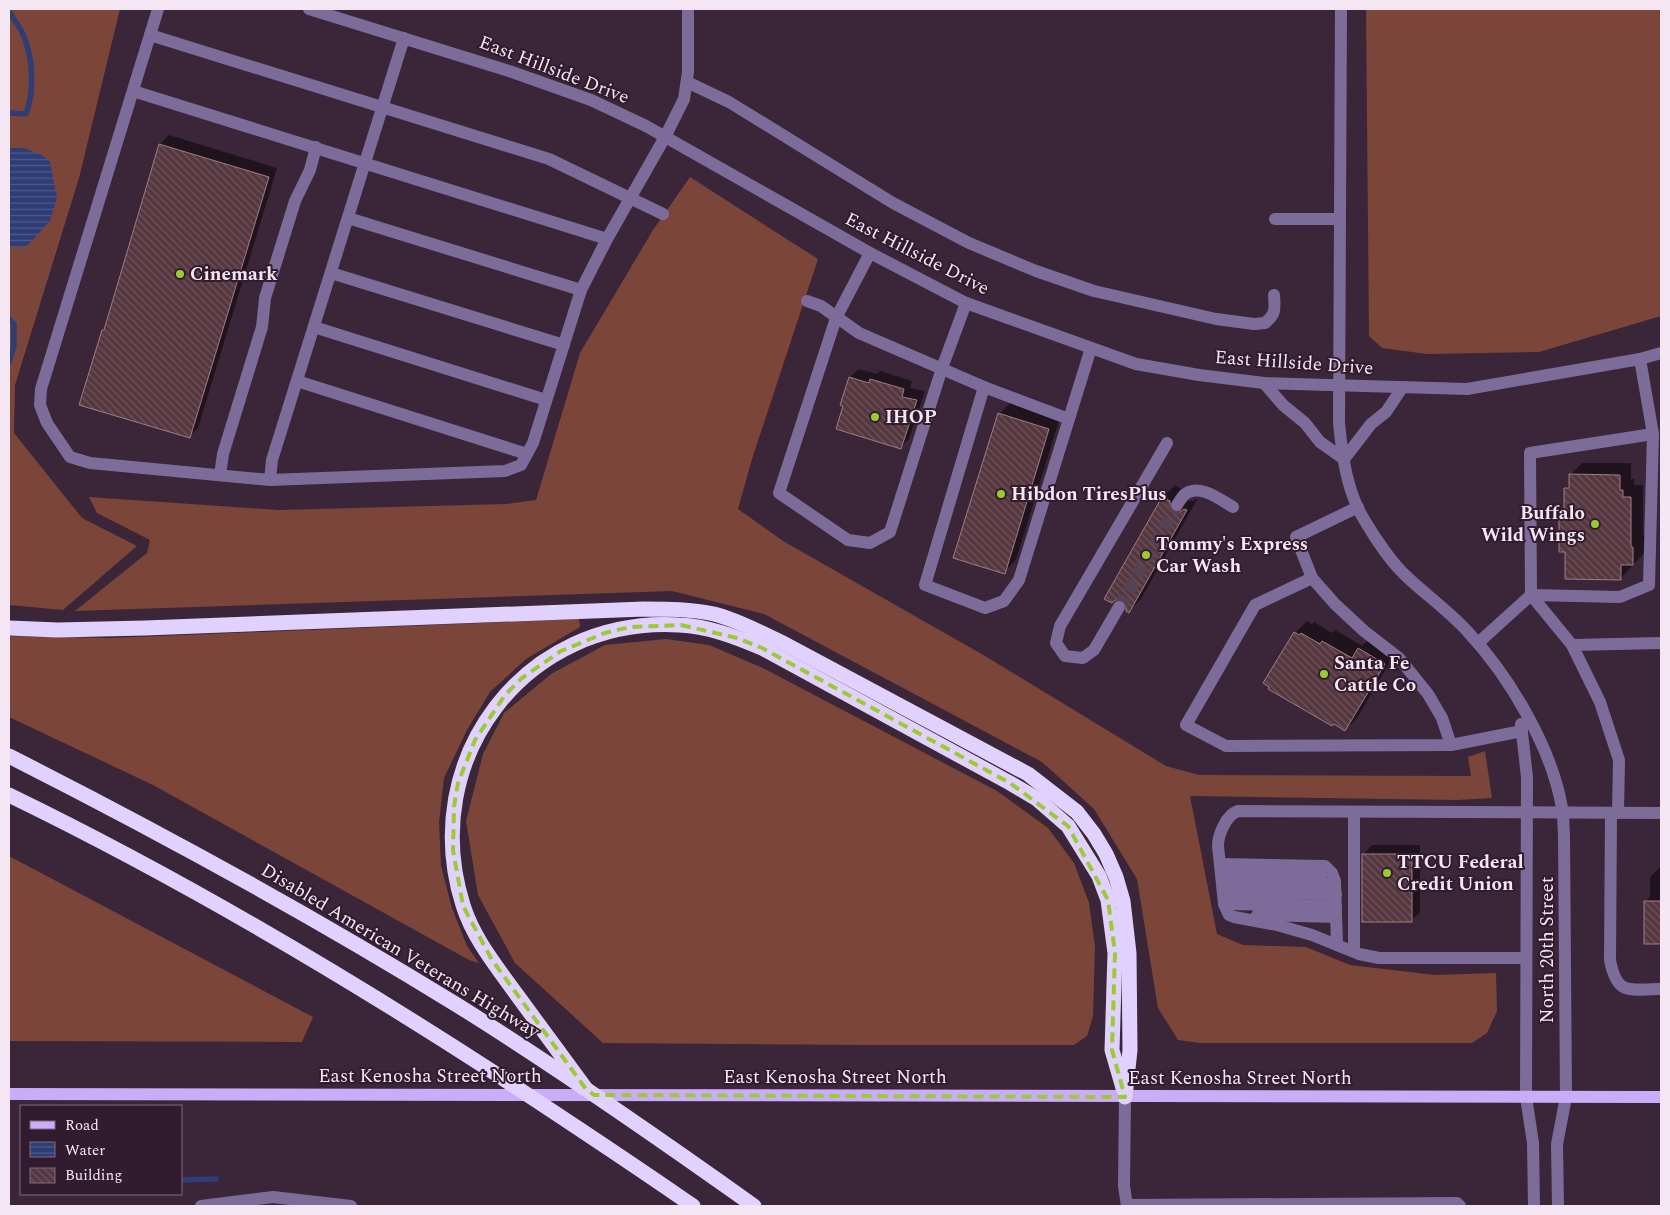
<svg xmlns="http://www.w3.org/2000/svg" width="1670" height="1215" viewBox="0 0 1670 1215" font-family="Spectral,serif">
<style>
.grass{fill:#7b4539}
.water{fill:url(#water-rules)}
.shadow{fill:#0007}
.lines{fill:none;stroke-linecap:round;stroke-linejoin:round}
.stream{stroke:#2f3d76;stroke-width:5.5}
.building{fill:url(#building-back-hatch);stroke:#a07c85}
.minor-tunnel{stroke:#574254;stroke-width:12;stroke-dasharray:12 6;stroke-linecap:butt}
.minor{stroke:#7d6c99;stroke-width:12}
.major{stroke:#caadf8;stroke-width:12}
.highway{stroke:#e1d1fe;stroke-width:15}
.marked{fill:none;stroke:#9bcb32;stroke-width:4;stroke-dasharray:10 6;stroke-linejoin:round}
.poi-dot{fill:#9bcb32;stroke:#311b2e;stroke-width:2}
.labels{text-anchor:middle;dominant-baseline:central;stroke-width:4;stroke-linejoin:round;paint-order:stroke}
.street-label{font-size:19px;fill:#f4e6f2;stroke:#311b2e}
.poi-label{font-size:19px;font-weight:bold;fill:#f4e6f2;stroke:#311b2e;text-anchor:start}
</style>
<defs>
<pattern id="water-rules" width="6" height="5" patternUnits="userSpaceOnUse" patternTransform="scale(1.25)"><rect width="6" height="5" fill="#2f3d76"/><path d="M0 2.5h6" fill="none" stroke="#4e598a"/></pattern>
<pattern id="building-back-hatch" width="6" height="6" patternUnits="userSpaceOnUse" patternTransform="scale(1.25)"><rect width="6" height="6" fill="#56373f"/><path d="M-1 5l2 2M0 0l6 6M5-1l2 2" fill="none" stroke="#6f545b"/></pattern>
</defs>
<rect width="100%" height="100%" fill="#3b2538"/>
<!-- grass -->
<g class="grass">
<polygon points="9,9 120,9 79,178 15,385 14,433 82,518 137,546 63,610 9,605"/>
<polygon points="1366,9 1661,9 1661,316 1539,352 1427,354 1382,348 1369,336"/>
<polygon points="690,177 818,259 752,459 738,509 783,541 985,656 1166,766 1199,775 1471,776 1468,757 1485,751 1492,798 1458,800 1190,796 1217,934 1243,945 1306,947 1350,965 1435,975 1496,973 1497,1011 1487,1033 1472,1043 1200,1043 1178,1040 1158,1008 1137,879 1094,809 1042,762 764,614 672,591 75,611 147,553 150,540 97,513 89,497 279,510 506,504 536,500 580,353 653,230"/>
<polygon points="579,619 580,627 526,659 490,692 467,730 444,778 439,822 441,866 452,908 467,946 479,963 469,960 153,785 9,717 9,636 109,638"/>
<polygon points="666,639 709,645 763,668 997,791 1048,828 1074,863 1089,903 1095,947 1093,1016 1087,1036 1074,1045 861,1045 603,1043 515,963 478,895 466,821 483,754 504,713 551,674 605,645"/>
<polygon points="9,856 313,1017 302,1042 9,1041"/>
</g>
<!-- water -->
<polygon class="water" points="9,148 24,148 42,155 50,162 57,198 50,221 26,247 9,247"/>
<!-- shadow -->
<g class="shadow">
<polygon points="169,135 277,168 198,428 189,437 103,330 106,327 160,144"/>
<polygon points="859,369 877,374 880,371 912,381 910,388 925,391 909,439 900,448 845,405 850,377"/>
<polygon points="1011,402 1060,417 1016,560 1004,572 999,414"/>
<polygon points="1582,463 1631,463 1631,479 1634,479 1634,485 1643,485 1643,535 1645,535 1645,552 1621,578 1567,551 1561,517 1565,512 1566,488 1570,484 1570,475"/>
<polygon points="1175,485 1181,489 1181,496 1185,501 1193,501 1198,498 1141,599 1129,611 1128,603 1123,599 1106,598 1163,497"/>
<polygon points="1307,621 1312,624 1314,622 1332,633 1335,630 1362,646 1371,637 1396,652 1357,718 1345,730 1295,633"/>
<polygon points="1372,845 1420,845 1420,912 1411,921 1364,854"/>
<polygon points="1659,868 1661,868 1661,949 1645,902 1650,897 1650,877"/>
</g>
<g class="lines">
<!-- stream -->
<g class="stream">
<path d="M 9,12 C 13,18 18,25 22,32 C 33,55 35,90 26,114 L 9,113"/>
<polyline points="9,319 14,324 14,346 9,362"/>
<polyline points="181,1180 216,1179"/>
</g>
</g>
<!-- building -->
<g class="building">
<polygon points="159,144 269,177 190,438 79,405 102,330 104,330"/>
<polygon points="849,377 869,383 870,379 904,389 902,397 917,400 901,449 836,429 843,406 840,405"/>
<polygon points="998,413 1049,429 1005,574 953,558"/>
<polygon points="1569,474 1620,475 1620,490 1623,490 1623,497 1631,497 1631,547 1633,547 1633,565 1621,565 1621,580 1565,579 1565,552 1559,552 1559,517 1564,517 1564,488 1569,488"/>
<polygon points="1162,497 1170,501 1170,508 1173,512 1180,512 1184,509 1187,510 1129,613 1126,611 1126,603 1123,600 1115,600 1112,603 1104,599"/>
<polygon points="1294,632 1300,635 1301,633 1320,644 1322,641 1352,658 1358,648 1385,664 1345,731 1334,724 1332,726 1268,689 1269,687 1263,683"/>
<rect x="1362" y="854" width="50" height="68"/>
<rect x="1644" y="901" width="17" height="43"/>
</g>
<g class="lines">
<!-- minor-tunnel -->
<polyline class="minor-tunnel" points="1119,607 1177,505"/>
<!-- minor -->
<g class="minor">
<polyline points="158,9 41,389 40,405 47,423 70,457 90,463 270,480"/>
<polyline points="309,9 509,71 591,100 646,126 870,253 966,303 1136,364 1199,375 1264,383 1467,389 1640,359 1661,353"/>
<path d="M 1341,9 L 1339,423 C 1342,455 1347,493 1365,521 C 1375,538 1392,563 1406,576 C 1426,595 1449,611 1468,632 C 1509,676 1552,748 1562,808 C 1564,816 1563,826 1564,834 L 1566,1097 L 1557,1144 L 1558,1206"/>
<polyline points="150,35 549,159 663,214"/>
<polyline points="404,38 272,460 270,480 505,471 521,465 533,443 581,290 607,239 665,137 684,99 688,72 688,9"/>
<path d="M 687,82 L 729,102 L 893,203 L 969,243 L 1036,271 L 1094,291 L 1216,319 L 1254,324 L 1265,323 C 1276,314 1275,309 1274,295"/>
<polyline points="133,91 607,239"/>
<polyline points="348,218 581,290"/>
<polyline points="1275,219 1340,219"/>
<polyline points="870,253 836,318 779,493 848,540 870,543 890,532 942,368 966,303"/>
<polyline points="331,273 564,345"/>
<polyline points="807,301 821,306 859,333 984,387"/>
<polyline points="314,327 546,400"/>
<polyline points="297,381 527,454"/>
<polyline points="1264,383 1283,405 1305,423 1320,442 1344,459"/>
<path d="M 1069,419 L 984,387 L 925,585 L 985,608 L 1004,601 L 1019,580 C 1043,503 1067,425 1091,348"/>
<polyline points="1344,459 1371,424 1386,412 1402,388"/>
<polyline points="220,475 223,454 262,327 265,298 295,201 310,170 316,147"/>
<path d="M 1177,505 C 1179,502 1182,497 1184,495 C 1198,482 1221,500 1233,507"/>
<polyline points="1312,578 1296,537 1358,507"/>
<polyline points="1531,595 1620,597 1649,585 1653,434"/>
<polyline points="1531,595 1572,645 1661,643"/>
<polyline points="1119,607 1094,650 1083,658 1065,656 1056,643 1060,626 1167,443"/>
<polyline points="1478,643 1531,595 1530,453 1653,434 1640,359"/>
<polyline points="1572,645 1600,702 1619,760 1618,813"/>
<polyline points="1521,724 1527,777 1526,1097 1533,1143 1534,1206"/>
<polyline points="1451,745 1442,718 1428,694 1399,658 1364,631 1335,604 1312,578 1255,605 1186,725 1226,746 1451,745 1522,731"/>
<polyline points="1354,812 1354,951"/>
<path d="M 1611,813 L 1610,960 C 1617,997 1630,989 1661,989"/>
<polyline points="1220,864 1325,866 1332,873 1335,881 1337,945"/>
<polyline points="1221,874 1323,873"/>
<polyline points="1222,883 1335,884"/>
<polyline points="1223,893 1336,894"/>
<polyline points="1224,904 1336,906"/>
<polyline points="1257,915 1336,917"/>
<path d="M 1526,958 L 1379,958 L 1359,954 L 1312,935 L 1277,925 L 1234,917 L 1229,915 L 1224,904 L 1218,846 C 1218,835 1226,815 1238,811 L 1661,813"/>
<polyline points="1125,1097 1124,1186 1127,1206"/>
<polyline points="1127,1205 1457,1203 1460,1206"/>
<polyline points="201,1206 273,1197 351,1206"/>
</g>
<!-- major -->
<polyline class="major" points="9,1094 1661,1097"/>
<!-- highway -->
<g class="highway">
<path d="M 9,628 L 58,630 L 145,628 L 644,609 C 668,609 691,609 714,614 C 738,620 761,633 783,643 L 1028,774 L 1077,812 L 1094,834 L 1106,854 L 1116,877 L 1123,901 L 1129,953 L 1130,1050 L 1125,1097"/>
<path d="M 9,756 C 161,833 311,915 457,1005 C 558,1068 657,1137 754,1206"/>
<path d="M 9,795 C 176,876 337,971 493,1072 C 560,1116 627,1160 693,1206"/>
<path d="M 586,1089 C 563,1058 540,1026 517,995 C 497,967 473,938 463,905 C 417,759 525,616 679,625 C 708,626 736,637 762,648 L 1010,783 L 1037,799 L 1068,826 L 1099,876 L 1108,900 L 1115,953 L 1112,1050 L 1123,1088"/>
</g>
</g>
<!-- marked area -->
<path class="marked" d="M 681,625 L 737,638 L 762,648 L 1010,783 L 1068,826 L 1108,900 L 1115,953 L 1112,1050 L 1125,1097 L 594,1095 L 586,1089 L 492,960 L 463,906 L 453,850 L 454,807 L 458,783 L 475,740 L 505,695 L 522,678 L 561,651 L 605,633 L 630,627 Z"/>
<!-- markers -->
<g class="poi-dot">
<circle cx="180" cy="274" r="5"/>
<circle cx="875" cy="417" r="5"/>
<circle cx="1001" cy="494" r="5"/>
<circle cx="1595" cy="524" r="5"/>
<circle cx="1146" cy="555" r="5"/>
<circle cx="1324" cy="674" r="5"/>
<circle cx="1387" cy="873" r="5"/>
</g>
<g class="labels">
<!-- street labels -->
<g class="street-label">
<text transform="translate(554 70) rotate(21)">East Hillside Drive</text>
<text transform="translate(917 254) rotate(27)">East Hillside Drive</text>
<text transform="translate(1294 363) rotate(4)">East Hillside Drive</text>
<text transform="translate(1547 950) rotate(-90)">North 20th Street</text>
<text transform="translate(400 951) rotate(31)">Disabled American Veterans Highway</text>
<text x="430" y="1076">East Kenosha Street North</text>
<text x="835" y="1077">East Kenosha Street North</text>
<text x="1240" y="1078">East Kenosha Street North</text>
</g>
<!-- poi labels -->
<g class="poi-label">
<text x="190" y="274">Cinemark</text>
<text x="885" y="417">IHOP</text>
<text x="1011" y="494">Hibdon TiresPlus</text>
<text x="1585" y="513" text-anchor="end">Buffalo<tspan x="1585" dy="22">Wild Wings</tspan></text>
<text x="1156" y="544">Tommy's Express<tspan x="1156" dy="22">Car Wash</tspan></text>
<text x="1334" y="663">Santa Fe<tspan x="1334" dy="22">Cattle Co</tspan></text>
<text x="1397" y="862">TTCU Federal<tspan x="1397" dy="22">Credit Union</tspan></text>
</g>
</g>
<!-- border -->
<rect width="1670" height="1215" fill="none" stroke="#f4e6f2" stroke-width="20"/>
<!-- legend -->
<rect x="20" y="1105" width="162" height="90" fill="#311b2e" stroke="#7f6c7c"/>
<rect x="30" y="1121" width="25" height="8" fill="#caadf8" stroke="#7f6c7c"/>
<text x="65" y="1130" font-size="15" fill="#f4e6f2">Road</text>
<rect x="30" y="1142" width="25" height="15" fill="url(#water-rules)" stroke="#7f6c7c"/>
<text x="65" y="1155" font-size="15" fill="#f4e6f2">Water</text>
<rect x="30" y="1168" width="25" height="15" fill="url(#building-back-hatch)" stroke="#7f6c7c"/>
<text x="65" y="1180" font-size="15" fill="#f4e6f2">Building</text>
</svg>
